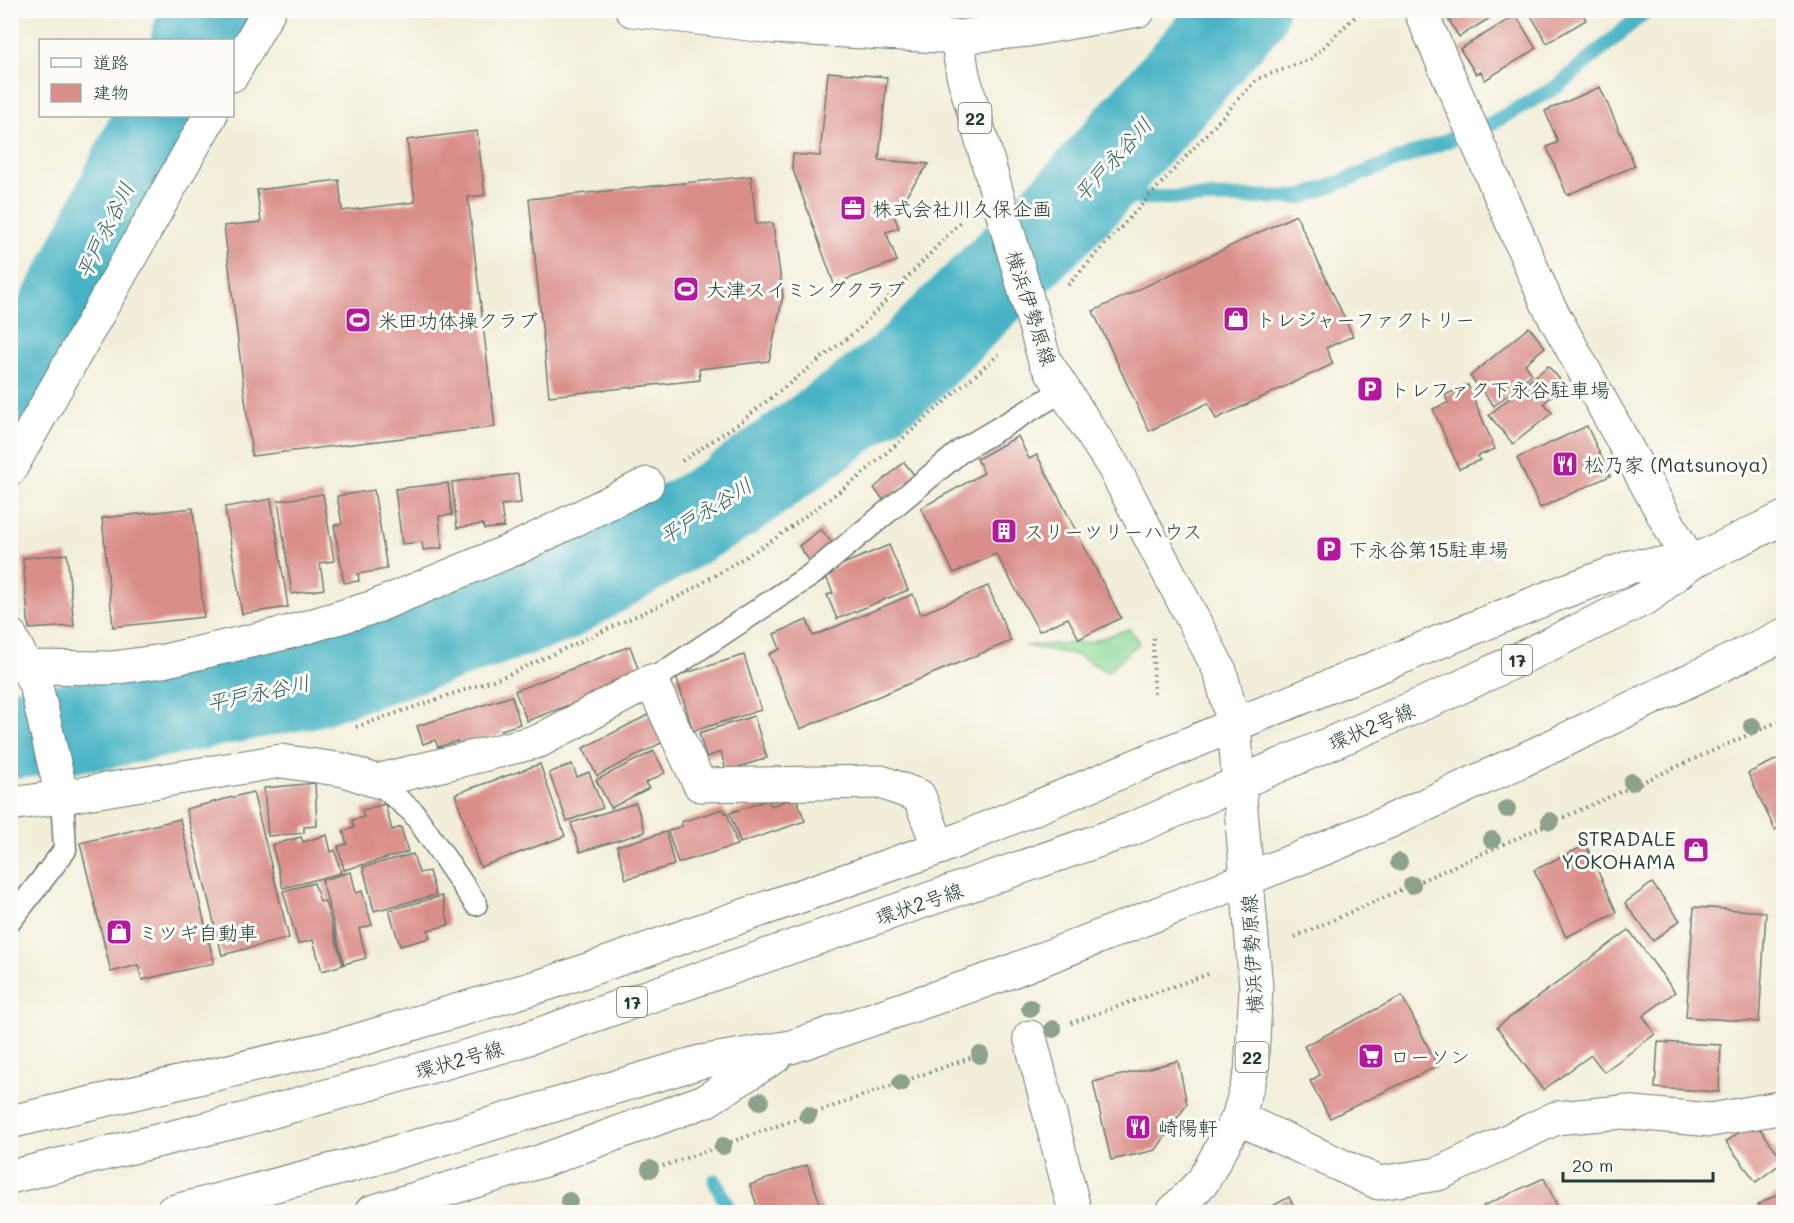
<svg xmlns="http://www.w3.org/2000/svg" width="1794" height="1223" viewBox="0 0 1794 1223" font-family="Mali,'Klee One',sans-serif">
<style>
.green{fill:#8cd997;stroke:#568b66;stroke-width:1.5}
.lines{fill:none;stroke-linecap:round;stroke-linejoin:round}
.stream{stroke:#47b3c4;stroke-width:15}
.river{stroke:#47b3c4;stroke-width:90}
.building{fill:#da8e89}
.lane-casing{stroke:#697b6e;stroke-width:25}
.street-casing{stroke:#697b6e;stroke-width:35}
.secondary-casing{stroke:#697b6e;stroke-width:35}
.primary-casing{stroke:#697b6e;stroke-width:35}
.path{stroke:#697b6e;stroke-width:4;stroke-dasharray:1.5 4.5;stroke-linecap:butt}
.lane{stroke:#fff;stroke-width:22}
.street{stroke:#fff;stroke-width:33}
.secondary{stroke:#fff;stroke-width:33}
.primary{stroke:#fff;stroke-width:33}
.tree{fill:#8da28c}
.labels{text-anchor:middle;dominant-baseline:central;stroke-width:6;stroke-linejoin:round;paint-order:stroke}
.shield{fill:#fdfcf7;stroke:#62766e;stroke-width:1.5}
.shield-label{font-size:18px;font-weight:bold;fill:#1f3d34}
.poi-label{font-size:20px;fill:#1f3d34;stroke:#fdfcf7;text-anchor:start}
.street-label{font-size:20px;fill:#1f3d34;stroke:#fdfcf7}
.water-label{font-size:21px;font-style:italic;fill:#2b605f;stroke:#fdfcf7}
</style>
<rect width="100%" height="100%" fill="#fdfcf7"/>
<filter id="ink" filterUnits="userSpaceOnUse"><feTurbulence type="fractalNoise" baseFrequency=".0167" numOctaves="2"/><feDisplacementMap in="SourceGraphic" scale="12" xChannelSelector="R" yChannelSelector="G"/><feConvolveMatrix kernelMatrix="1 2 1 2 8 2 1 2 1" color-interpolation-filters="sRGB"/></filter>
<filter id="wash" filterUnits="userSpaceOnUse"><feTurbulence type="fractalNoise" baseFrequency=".008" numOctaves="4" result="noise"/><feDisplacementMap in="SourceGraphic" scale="24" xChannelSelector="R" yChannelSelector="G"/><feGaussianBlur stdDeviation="1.35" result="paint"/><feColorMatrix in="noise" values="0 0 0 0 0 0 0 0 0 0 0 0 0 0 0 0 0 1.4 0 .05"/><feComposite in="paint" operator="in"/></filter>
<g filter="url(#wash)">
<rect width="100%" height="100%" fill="#f2eed9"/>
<!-- green -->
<polygon class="green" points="1129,629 1139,643 1107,672 1078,655 1024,646 1090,642"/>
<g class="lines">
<!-- stream -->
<g class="stream">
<polyline points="1078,198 1302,197 1490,124 1558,86 1647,10"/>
<polyline points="715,1181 730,1212"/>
</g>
<!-- river -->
<g class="river">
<polyline points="196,40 210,10"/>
<polyline points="10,406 80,281 160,116"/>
<polyline points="10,734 101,724 309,683 553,600 732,496 902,372 1078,198 1243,10"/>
</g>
</g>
<g id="blocks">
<!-- building -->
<g class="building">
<polygon points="1443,10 1503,10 1459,37"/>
<polygon points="1528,10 1581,10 1586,20 1547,43"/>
<polygon points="1516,15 1536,49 1485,80 1481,72 1476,74 1460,49"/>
<polygon points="828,72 887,77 879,160 929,164 893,213 899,228 886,232 897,261 834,284 792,167 793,154 820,156"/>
<polygon points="1600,87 1635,166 1567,195 1547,147 1558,142 1545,111"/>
<polygon points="477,131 485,195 468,197 495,427 252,456 224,226 261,222 257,190 339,180 342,211 415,202 407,140"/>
<polygon points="751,176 756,224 773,223 783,296 769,361 699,369 700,380 549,396 529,199"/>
<polygon points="1296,215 1353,336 1326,348 1333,364 1216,419 1208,403 1149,431 1093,311"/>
<polygon points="1529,327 1545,347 1525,364 1532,374 1494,406 1470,376"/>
<polygon points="1548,366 1565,385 1544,403 1552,413 1513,444 1489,415"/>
<polygon points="1468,385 1495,449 1478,456 1480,460 1459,469 1433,409 1448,403 1445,395"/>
<polygon points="1587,426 1610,476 1540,508 1517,458"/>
<polygon points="1018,436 1029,459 1037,455 1121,618 1079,639 1068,618 1039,631 996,554 954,573 921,508 984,473 977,459"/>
<polygon points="904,462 915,476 885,502 874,488"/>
<polygon points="518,474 521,503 501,505 504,527 484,529 483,524 457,528 452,482"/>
<polygon points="448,483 452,515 439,516 442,548 423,550 422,542 402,544 395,489"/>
<polygon points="374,490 387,569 358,574 359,581 344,583 334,525 342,524 337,496"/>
<polygon points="323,494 334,561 320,563 324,589 292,594 278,501"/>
<polygon points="271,499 288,607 242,614 225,507"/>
<polygon points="193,508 204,617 113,627 102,518"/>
<polygon points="821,529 834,546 811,563 799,546"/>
<polygon points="889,545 908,590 837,619 827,595 833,593 824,572"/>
<polygon points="67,554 74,626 29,629 23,558"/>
<polygon points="988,586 1011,641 800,729 769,654 780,649 774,634 807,620 813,636 913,594 921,614"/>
<polygon points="630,646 639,671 610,683 612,689 527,721 515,691"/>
<polygon points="744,655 761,710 693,731 676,676"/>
<polygon points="512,696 520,724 501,730 502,734 458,745 457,741 438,747 435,740 423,744 417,726"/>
<polygon points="650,714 663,742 597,776 583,748"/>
<polygon points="754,716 767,758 726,771 721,752 706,757 699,733"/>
<polygon points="654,751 665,773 645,783 649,788 611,808 596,780"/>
<polygon points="1784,756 1784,825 1775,830 1748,773"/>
<polygon points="540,764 565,836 480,867 455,794"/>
<polygon points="572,764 577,777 589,772 603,808 567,821 549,773"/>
<polygon points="315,783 317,826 304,827 304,833 268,836 264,788"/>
<polygon points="253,792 289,938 222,955 186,809"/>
<polygon points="796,797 805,821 740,843 730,813 768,800 771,806"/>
<polygon points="636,803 645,832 580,852 571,823"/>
<polygon points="385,804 392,830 401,827 408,852 344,870 338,846 347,844 343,831 354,828 352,820 364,817 362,810"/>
<polygon points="723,809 725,813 727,812 737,845 678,863 668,831 682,826 681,822"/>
<polygon points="180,819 214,963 142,980 138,965 111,972 80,843"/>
<polygon points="666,832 674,865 626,879 617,846"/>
<polygon points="327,835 331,852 335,850 341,873 283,888 272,845 301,837 303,842"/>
<polygon points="1586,845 1617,913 1566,937 1534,870"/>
<polygon points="413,854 419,873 429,871 436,895 374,911 363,867"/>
<polygon points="351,872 356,893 362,891 372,925 359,929 366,958 344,964 322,880"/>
<polygon points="314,883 320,902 325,901 343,965 322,971 313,940 298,944 283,891"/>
<polygon points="1652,883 1680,920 1653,941 1625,903"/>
<polygon points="442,896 449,925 428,930 430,938 400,946 389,910"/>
<polygon points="1694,907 1766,912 1759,1022 1686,1017"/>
<polygon points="1629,930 1675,992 1643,1016 1655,1034 1604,1072 1591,1055 1543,1090 1497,1027"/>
<polygon points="1402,996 1438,1066 1330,1118 1310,1081 1320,1075 1304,1046"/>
<polygon points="1658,1042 1721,1045 1719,1092 1655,1088"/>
<polygon points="1178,1061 1187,1104 1156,1150 1111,1160 1093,1082"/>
<polygon points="1754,1121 1784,1161 1756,1182 1726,1142"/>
<polygon points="807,1165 823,1212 759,1212 750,1185"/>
<polygon points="1544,1178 1560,1212 1486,1212 1483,1206"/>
<polygon points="1784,1191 1784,1212 1761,1212 1757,1205"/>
<polygon points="1289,1197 1297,1212 1262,1212"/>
</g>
</g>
</g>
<g filter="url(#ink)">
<use href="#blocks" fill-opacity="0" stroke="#697b6e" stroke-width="1.5"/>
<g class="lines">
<!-- lane casing -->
<g class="lane-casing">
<g id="lane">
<polyline points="651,681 811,575 962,450 1064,390"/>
<polyline points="376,781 413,812 476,904"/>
<polyline points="10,921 65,850 62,797"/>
</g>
</g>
<!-- street casing -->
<g class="street-casing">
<g id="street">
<polyline points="1420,10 1547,303 1690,563"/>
<polyline points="232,75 269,10"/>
<polyline points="10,469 210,116"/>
<polyline points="10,635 36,686 62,797"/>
<polyline points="26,667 112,668 163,661 290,632 374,607 519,547 647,484"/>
<polyline points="10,804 62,797 281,761 344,770 376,781 539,741 651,681 700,785 881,782 919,796 939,848"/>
<polyline points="1030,1037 1075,1212"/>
<polyline points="1238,1118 1379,1183 1438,1174 1556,1118 1623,1112 1711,1120 1784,1107"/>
</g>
</g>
<!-- secondary casing -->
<g class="secondary-casing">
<polyline id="secondary" points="632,10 773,27 957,37"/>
</g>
<!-- primary casing -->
<g class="primary-casing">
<g id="primary">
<polyline points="1139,10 1028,30 957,37 963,75 1045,361 1113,466 1220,671 1234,725 1256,988 1251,1073 1238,1118 1203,1181 1173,1212"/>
<polyline points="10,1122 345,1044 550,983 939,848 1234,725 1560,593 1633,566 1690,563"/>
<polyline points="10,1177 242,1120 514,1043 1132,829 1450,692 1648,597 1690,563 1784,518"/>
<polyline points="172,1212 356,1164 700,1062 791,1047 999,976 1323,849 1388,822 1538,753 1784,635"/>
<polyline points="371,1212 539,1162 707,1100 776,1056"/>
</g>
</g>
<!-- path -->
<g class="path">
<polyline points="1068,285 1257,79 1311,59 1362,10"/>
<polyline points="682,461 739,423 860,328 960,222"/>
<polyline points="1153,638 1154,698"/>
<polyline points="356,727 505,676 686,593 773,540 859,477 999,354"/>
<polyline points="1295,937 1784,719"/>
<polyline points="1071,1023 1211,973"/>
<polyline points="663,1166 990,1051"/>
</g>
<!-- lane -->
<use href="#lane" class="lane"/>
<!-- street -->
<use href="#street" class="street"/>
<!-- secondary -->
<use href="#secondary" class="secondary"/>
<!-- primary -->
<use href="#primary" class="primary"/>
</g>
<!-- trees -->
<g class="tree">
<circle cx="1752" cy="726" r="9"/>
<circle cx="1632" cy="782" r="9"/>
<circle cx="1507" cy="809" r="9"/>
<circle cx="1550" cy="821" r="9"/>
<circle cx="1492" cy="840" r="9"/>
<circle cx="1399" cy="862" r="9"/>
<circle cx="1412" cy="885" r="9"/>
<circle cx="1030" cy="1008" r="9"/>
<circle cx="1053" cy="1029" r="9"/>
<circle cx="980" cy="1055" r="9"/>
<circle cx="901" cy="1083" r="9"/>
<circle cx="760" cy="1101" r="9"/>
<circle cx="808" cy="1115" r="9"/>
<circle cx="723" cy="1146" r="9"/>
<circle cx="650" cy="1169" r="9"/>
<circle cx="569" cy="1201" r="9"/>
</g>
</g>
<!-- icons -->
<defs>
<g id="office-square" transform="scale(1.35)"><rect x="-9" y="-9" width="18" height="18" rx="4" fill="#b5179e" stroke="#fdfcf7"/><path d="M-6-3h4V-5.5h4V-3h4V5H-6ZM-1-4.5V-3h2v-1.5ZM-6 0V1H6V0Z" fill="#fff"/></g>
<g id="stadium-square" transform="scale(1.35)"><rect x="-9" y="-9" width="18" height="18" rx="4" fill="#b5179e" stroke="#fdfcf7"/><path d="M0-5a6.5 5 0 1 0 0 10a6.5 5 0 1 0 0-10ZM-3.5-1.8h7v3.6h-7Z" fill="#fff"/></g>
<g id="shop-square" transform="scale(1.35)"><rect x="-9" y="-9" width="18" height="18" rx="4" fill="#b5179e" stroke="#fdfcf7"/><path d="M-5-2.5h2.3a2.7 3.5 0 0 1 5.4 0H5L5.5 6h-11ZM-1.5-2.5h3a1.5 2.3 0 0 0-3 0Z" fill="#fff"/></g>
<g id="parking-square" transform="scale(1.35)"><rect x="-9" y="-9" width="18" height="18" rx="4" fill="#b5179e" stroke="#fdfcf7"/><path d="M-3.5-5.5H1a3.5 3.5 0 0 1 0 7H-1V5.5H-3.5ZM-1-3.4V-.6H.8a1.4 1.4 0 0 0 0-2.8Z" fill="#fff"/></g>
<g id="restaurant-square" transform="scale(1.35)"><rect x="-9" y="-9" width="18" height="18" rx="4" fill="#b5179e" stroke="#fdfcf7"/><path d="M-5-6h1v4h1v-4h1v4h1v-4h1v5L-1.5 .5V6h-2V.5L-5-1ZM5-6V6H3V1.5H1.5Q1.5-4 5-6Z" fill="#fff"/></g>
<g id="building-square" transform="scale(1.35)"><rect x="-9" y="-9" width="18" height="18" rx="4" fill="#b5179e" stroke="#fdfcf7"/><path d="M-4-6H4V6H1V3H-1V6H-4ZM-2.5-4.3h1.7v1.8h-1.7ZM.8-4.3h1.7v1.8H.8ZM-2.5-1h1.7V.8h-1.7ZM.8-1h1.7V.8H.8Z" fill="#fff"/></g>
<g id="supermarket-square" transform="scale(1.35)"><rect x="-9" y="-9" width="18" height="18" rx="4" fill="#b5179e" stroke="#fdfcf7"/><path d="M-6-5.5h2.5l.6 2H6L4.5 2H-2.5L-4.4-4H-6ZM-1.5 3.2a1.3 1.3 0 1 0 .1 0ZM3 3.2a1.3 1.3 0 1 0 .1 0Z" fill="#fff"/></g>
</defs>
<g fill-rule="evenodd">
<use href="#office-square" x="853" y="208"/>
<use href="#stadium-square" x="686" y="289"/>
<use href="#shop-square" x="1236" y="319"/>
<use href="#stadium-square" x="358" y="320"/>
<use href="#parking-square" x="1370" y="389"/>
<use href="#restaurant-square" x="1565" y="464"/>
<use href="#building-square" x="1004" y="531"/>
<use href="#parking-square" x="1329" y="549"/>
<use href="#shop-square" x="1696" y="850"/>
<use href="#shop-square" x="119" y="932"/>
<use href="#supermarket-square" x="1371" y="1056"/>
<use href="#restaurant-square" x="1138" y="1127"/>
</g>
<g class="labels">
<!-- shield labels -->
<g class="shield">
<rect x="958.5" y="103" width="33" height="30" rx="4.5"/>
<rect x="1502" y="645" width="30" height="30" rx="4.5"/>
<rect x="617" y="987" width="30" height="30" rx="4.5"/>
<rect x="1235.5" y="1042" width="33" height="30" rx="4.5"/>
</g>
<g class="shield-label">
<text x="975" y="118">22</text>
<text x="1517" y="660">17</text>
<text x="632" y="1002">17</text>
<text x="1252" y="1057">22</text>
</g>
<!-- poi labels -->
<g class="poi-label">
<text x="872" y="208">株式会社川久保企画</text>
<text x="706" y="289">大津スイミングクラブ</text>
<text x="1256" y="319">トレジャーファクトリー</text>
<text x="378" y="320">米田功体操クラブ</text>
<text x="1390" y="389">トレファク下永谷駐車場</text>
<text x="1584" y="464">松乃家 (Matsunoya)</text>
<text x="1024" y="531">スリーツリーハウス</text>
<text x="1348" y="549">下永谷第15駐車場</text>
<text x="1676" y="838" text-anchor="end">STRADALE<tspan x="1676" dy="23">YOKOHAMA</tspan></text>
<text x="138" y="932">ミツギ自動車</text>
<text x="1390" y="1056">ローソン</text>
<text x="1158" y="1127">崎陽軒</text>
</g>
<!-- street labels -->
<g class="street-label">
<text transform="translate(1032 308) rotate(72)">横浜伊勢原線</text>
<text transform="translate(1371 726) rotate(-23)">環状2号線</text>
<text transform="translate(919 903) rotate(-19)">環状2号線</text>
<text transform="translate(1251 954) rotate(-93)">横浜伊勢原線</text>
<text transform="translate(459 1059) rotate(-16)">環状2号線</text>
</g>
<!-- water labels -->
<g class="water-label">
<text transform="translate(1112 159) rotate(-48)">平戸永谷川</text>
<text transform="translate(104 230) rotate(-64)">平戸永谷川</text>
<text transform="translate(705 510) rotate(-32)">平戸永谷川</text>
<text transform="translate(258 692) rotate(-12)">平戸永谷川</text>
</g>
</g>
<!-- margin -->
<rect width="1794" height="1223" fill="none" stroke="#fdfcf7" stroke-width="36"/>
<!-- legend -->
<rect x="39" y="39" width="195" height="78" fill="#fdfcf7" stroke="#a4b0a9" stroke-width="1.5"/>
<rect x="51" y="58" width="30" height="9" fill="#ffffff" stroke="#a4b0a9" stroke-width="1.5"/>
<text x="93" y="69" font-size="18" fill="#1f3d34">道路</text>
<rect x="51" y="84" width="30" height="18" fill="#da8e89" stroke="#a4b0a9" stroke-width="1.5"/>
<text x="93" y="99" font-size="18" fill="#1f3d34">建物</text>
<!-- scale -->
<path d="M1563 1172v9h150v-9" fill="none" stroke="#1f3d34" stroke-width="3"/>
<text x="1572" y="1172" font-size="18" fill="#1f3d34" stroke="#fdfcf7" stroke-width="4.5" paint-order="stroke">20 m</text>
</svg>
